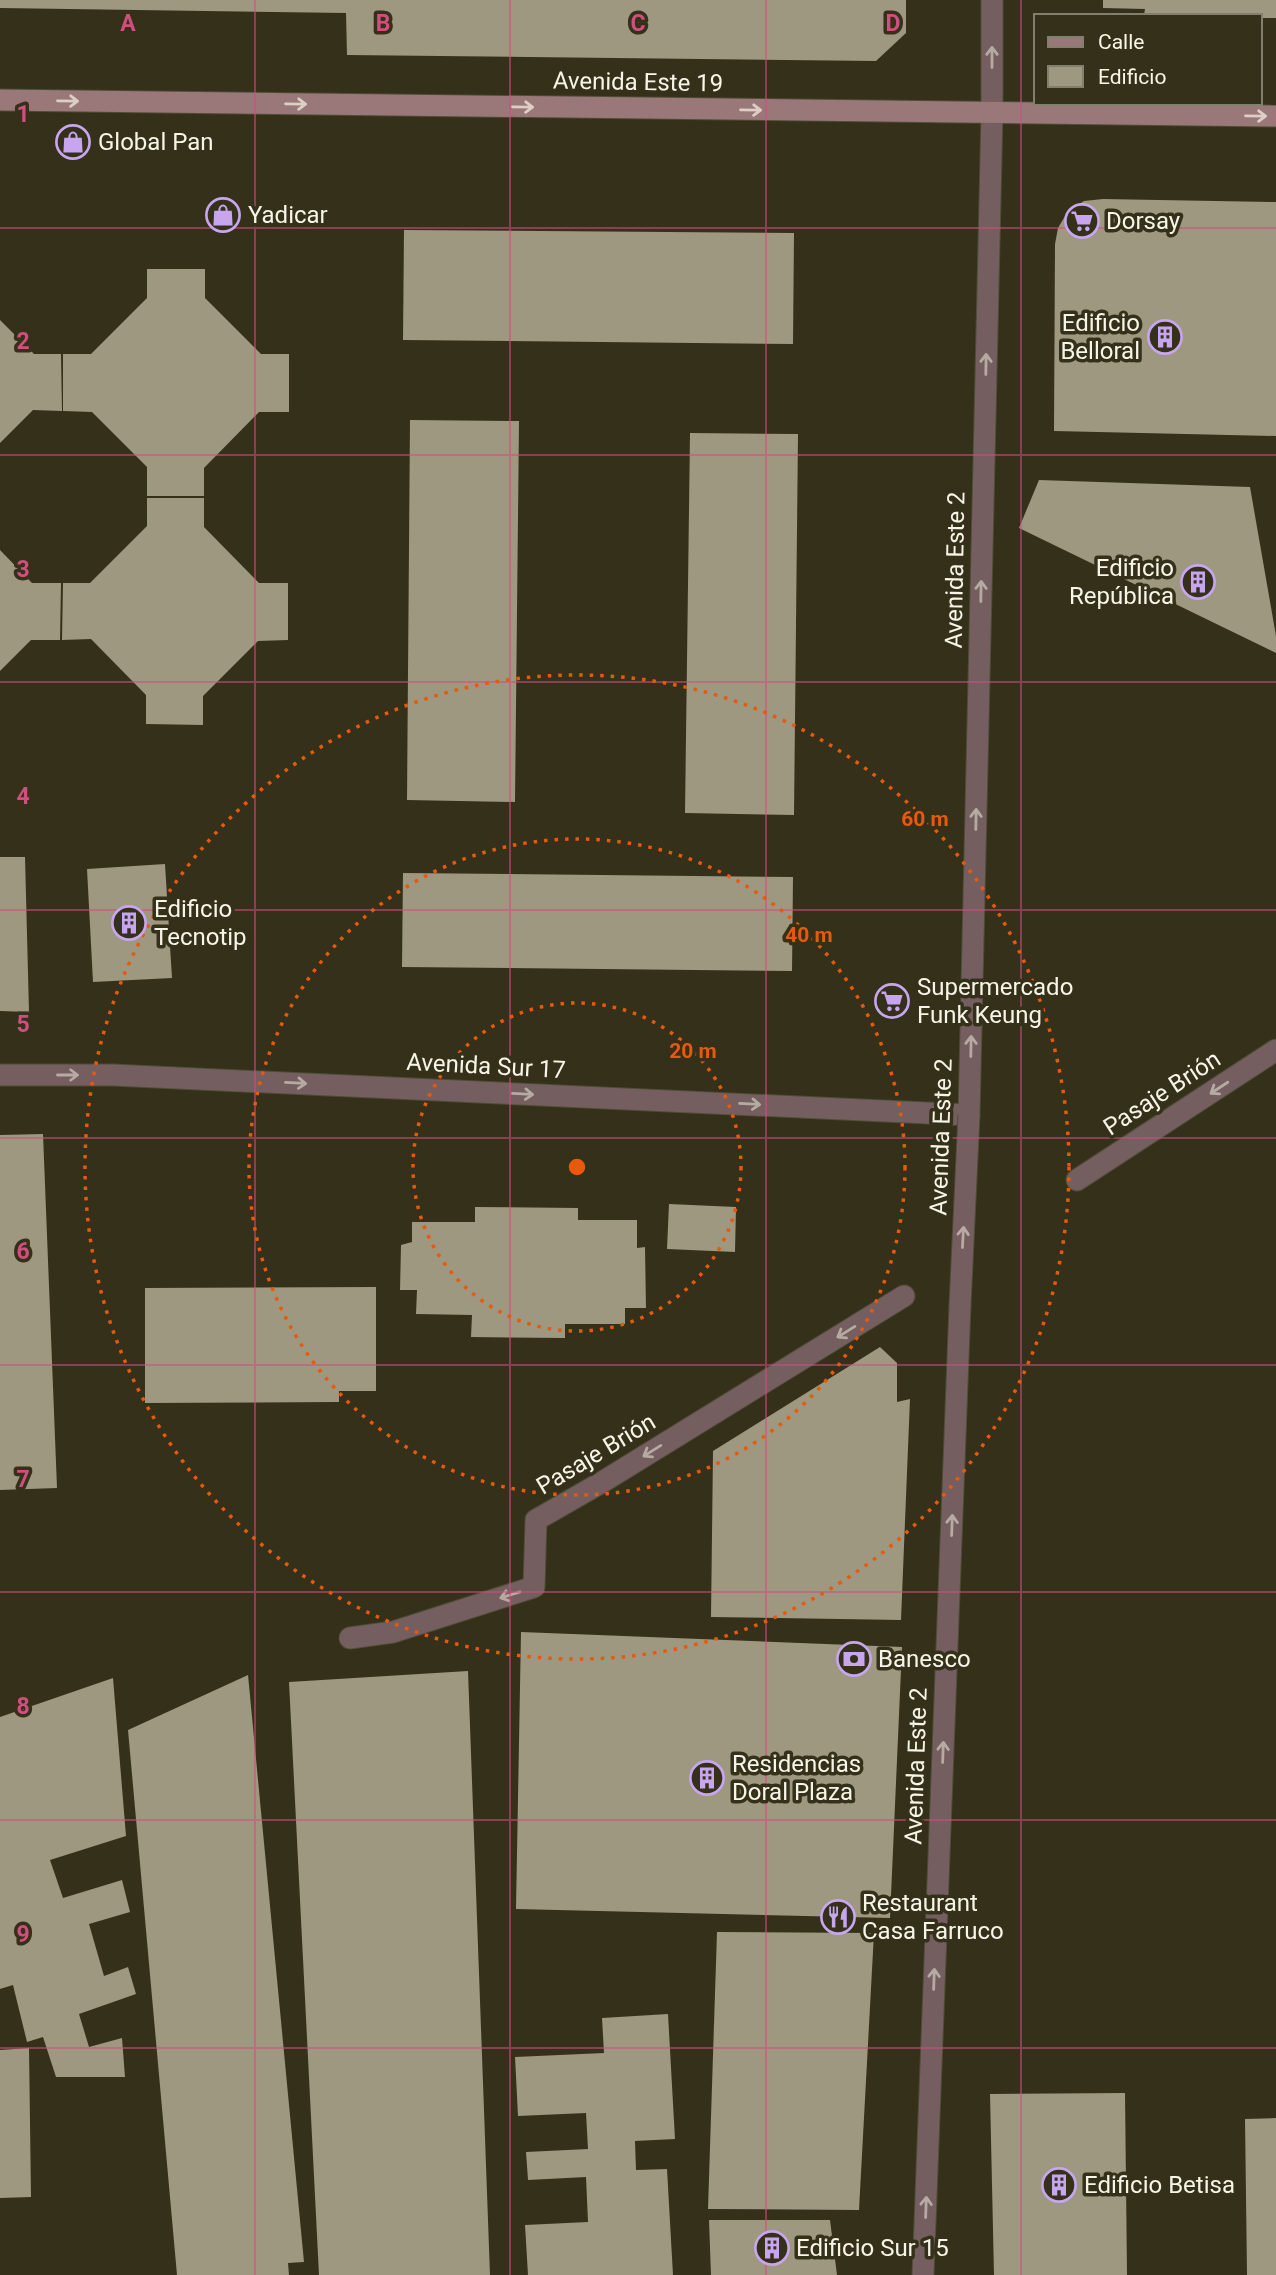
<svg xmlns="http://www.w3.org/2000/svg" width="1276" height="2275" viewBox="0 0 1276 2275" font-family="Roboto,sans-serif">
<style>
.building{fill:#9d987f}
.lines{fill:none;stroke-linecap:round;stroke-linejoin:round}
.lane-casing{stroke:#4f4c37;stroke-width:23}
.street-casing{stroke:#4f4c37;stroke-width:23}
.secondary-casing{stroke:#4f4c37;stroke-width:23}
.lane{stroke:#745e5f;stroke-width:21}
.street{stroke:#745e5f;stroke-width:21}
.secondary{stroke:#9a7779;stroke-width:21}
.street-bridge-casing{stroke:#4f4c37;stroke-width:23;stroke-linecap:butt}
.street-bridge{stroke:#745e5f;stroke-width:21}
.oneway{stroke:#b6aaa3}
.oneway2{stroke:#dbcfc6}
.grid{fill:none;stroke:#cf4f7e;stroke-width:2;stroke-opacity:0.55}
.ring{fill:none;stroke:#e8590c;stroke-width:3.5;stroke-dasharray:3.5 7}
.labels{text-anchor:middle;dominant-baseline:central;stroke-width:7;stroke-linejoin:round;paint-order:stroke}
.street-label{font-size:24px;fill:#f7f5e7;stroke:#34301a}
.poi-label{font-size:24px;fill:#f7f5e7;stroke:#34301a;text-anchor:start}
.grid-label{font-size:23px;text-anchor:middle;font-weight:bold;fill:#cf4f7e;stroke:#34301a;stroke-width:7;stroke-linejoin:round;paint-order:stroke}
.centre{fill:#e8590c;stroke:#34301a;stroke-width:3.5}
.ring-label{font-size:21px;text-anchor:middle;font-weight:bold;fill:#e8590c;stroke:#34301a;stroke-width:7;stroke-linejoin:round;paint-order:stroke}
</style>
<rect width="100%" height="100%" fill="#34301a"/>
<!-- building -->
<g class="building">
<polygon points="0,0 906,0 906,33 876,61 347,55 346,13 0,8"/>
<polygon points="1103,0 1276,0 1276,18 1260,18 1260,16 1144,15 1145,9 1103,8"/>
<polygon points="1103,199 1276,202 1276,436 1054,431 1055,244 1058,228 1068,211 1084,201"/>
<polygon points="404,230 794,233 793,344 403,340"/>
<polygon points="147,269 205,269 205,298 261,354 289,354 289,412 259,412 204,468 204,496 147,496 147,467 92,412 63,411 63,354 91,354 147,298"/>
<polygon points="0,320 34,354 61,354 62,411 33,410 0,443"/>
<polygon points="410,420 519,421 515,802 407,800"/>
<polygon points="690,433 798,434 794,815 685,813"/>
<polygon points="1039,480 1250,487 1276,636 1276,653 1019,528"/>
<polygon points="147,498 204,498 204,527 259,583 288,583 288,640 258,641 203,696 203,725 146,724 146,695 91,639 62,640 63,583 90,583 147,526"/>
<polygon points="0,550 32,583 61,583 60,640 31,640 0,671"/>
<polygon points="0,857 25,857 29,1012 0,1011"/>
<polygon points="165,864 172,978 93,982 87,869"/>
<polygon points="403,873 793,877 792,971 402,967"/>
<polygon points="43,1134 57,1488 0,1490 0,1135"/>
<polygon points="669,1204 736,1207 735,1252 667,1249"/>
<polygon points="475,1207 578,1208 578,1220 637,1220 637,1248 645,1247 646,1308 625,1308 625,1324 565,1324 565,1338 471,1337 472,1315 416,1314 417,1290 400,1290 401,1245 412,1242 412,1222 475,1222"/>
<polygon points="376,1287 376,1391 339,1391 339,1402 145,1403 145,1288"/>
<polygon points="880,1347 897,1363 897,1402 910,1399 901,1620 711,1617 713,1451"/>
<polygon points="521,1632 902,1647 890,1918 516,1909"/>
<polygon points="468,1671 490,2275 319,2275 289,1682"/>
<polygon points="248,1675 304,2262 288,2263 289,2275 177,2275 128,1730"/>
<polygon points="113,1678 126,1836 50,1860 63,1898 122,1880 130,1912 89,1924 104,1976 128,1967 136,1994 79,2014 89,2047 122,2038 125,2077 56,2077 43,2037 27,2042 13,1985 0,1989 0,1717"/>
<polygon points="717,1932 874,1933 859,2210 708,2209"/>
<polygon points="668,2014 675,2139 635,2141 636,2170 667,2169 673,2275 528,2275 525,2225 588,2222 586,2177 528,2180 526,2152 588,2149 586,2113 518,2116 515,2057 604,2053 602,2018"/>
<polygon points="29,2048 31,2197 0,2198 0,2050"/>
<polygon points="1125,2093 1127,2275 994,2275 990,2094"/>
<polygon points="1276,2118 1276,2275 1247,2275 1245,2119"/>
<polygon points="709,2220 830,2220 837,2275 711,2275"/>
</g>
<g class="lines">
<!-- lane casing -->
<g class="lane-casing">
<g id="lane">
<polyline points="1077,1180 1276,1050"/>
<polyline points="350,1638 393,1632 534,1587 536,1520 604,1481 904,1296"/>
</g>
</g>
<!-- street casing -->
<g class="street-casing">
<g id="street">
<polyline points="0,1075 113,1075 969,1115 992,113 992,0"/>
<polyline points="923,2275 960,1305"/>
</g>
</g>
<!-- secondary casing -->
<g class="secondary-casing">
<polyline id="secondary" points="0,100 1276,116"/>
</g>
<!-- lane -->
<use href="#lane" class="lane"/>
<!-- street -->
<use href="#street" class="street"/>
<!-- secondary -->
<use href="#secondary" class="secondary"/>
<!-- street-bridge casing -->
<g class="street-bridge-casing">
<polyline id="street-bridge" points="960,1305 969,1115"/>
</g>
<!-- street-bridge -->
<use href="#street-bridge" class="street-bridge"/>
</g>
<!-- one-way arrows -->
<defs><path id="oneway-shaft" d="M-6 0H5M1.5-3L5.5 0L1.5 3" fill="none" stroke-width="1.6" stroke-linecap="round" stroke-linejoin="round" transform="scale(1.75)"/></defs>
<g class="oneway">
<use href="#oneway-shaft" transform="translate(992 57) rotate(-90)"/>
<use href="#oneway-shaft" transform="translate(986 364) rotate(-89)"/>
<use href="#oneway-shaft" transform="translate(981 591) rotate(-89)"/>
<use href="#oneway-shaft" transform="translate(976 819) rotate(-89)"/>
<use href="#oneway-shaft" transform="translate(971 1046) rotate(-89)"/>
<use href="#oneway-shaft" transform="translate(68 1075)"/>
<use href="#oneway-shaft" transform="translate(296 1083) rotate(3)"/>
<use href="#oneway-shaft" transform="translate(1219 1088) rotate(147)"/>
<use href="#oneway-shaft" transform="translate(523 1094) rotate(3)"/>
<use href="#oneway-shaft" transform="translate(750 1104) rotate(3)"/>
<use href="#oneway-shaft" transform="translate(963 1237) rotate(-87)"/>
<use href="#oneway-shaft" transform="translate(846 1332) rotate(148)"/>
<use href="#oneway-shaft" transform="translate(652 1451) rotate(148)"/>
<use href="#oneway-shaft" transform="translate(952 1525) rotate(-88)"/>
<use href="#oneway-shaft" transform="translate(510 1595) rotate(163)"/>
<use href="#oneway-shaft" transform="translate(943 1752) rotate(-88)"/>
<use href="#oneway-shaft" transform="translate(934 1979) rotate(-88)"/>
<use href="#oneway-shaft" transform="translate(926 2207) rotate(-88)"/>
</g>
<g class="oneway2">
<use href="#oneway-shaft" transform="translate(68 101) rotate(1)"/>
<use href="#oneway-shaft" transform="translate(296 104) rotate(1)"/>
<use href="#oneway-shaft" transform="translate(523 107) rotate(1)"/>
<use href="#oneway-shaft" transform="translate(751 110) rotate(1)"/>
<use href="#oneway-shaft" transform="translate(1256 116) rotate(1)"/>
</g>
<!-- grid -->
<path class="grid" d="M 255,0 L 255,2275M 510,0 L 510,2275M 766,0 L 766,2275M 1021,0 L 1021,2275M 0,228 L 1276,228M 0,455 L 1276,455M 0,682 L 1276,682M 0,910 L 1276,910M 0,1138 L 1276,1138M 0,1365 L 1276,1365M 0,1592 L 1276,1592M 0,1820 L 1276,1820M 0,2048 L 1276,2048"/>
<!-- distance rings -->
<g class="ring">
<circle cx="577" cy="1167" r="164"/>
<circle cx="577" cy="1167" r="328"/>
<circle cx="577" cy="1167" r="492"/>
</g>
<!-- icons -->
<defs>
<g id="shop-ring" transform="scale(1.75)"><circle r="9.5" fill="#34301a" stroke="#c7a6ef" stroke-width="1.5"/><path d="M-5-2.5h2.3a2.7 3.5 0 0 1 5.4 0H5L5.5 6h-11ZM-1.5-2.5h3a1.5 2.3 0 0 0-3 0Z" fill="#c7a6ef"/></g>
<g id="supermarket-ring" transform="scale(1.75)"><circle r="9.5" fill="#34301a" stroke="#c7a6ef" stroke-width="1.5"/><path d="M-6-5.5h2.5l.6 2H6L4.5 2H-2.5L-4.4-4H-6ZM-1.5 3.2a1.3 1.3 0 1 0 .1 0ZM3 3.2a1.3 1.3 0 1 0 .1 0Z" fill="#c7a6ef"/></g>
<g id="building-ring" transform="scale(1.75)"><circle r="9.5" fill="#34301a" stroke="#c7a6ef" stroke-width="1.5"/><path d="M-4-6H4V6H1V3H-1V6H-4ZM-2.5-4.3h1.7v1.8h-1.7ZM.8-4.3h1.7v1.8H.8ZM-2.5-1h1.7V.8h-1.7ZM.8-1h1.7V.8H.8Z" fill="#c7a6ef"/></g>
<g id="bank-ring" transform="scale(1.75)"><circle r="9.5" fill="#34301a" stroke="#c7a6ef" stroke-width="1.5"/><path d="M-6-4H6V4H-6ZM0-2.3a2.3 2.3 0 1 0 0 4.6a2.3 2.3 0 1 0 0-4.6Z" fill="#c7a6ef"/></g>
<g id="restaurant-ring" transform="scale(1.75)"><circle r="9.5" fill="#34301a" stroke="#c7a6ef" stroke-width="1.5"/><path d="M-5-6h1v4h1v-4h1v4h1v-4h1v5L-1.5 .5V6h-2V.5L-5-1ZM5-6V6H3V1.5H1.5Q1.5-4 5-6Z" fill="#c7a6ef"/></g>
</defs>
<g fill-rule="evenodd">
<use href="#shop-ring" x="73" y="142"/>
<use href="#shop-ring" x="223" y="215"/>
<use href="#supermarket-ring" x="1082" y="221"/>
<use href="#building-ring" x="1165" y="337"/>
<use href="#building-ring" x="1198" y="582"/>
<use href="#building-ring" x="129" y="923"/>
<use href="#supermarket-ring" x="892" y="1001"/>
<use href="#bank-ring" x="854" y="1659"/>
<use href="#building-ring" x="707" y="1778"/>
<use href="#restaurant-ring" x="838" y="1917"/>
<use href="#building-ring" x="1059" y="2185"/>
<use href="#building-ring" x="772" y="2248"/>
</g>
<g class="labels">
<!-- street labels -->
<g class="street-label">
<text transform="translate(638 82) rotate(1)">Avenida Este 19</text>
<text transform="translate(955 570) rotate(-89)">Avenida Este 2</text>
<text transform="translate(486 1066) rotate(3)">Avenida Sur 17</text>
<text transform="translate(1162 1093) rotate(-33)">Pasaje Brión</text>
<text transform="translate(941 1137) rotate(-88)">Avenida Este 2</text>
<text transform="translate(596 1454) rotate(-31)">Pasaje Brión</text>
<text transform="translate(916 1766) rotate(-88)">Avenida Este 2</text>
</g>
<!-- poi labels -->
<g class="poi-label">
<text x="98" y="142">Global Pan</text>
<text x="248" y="215">Yadicar</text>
<text x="1106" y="221">Dorsay</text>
<text x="1140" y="323" text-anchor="end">Edificio<tspan x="1140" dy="28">Belloral</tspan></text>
<text x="1174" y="568" text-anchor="end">Edificio<tspan x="1174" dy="28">República</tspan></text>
<text x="154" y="909">Edificio<tspan x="154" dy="28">Tecnotip</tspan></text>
<text x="917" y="987">Supermercado<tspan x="917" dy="28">Funk Keung</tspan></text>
<text x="878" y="1659">Banesco</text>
<text x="732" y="1764">Residencias<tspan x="732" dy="28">Doral Plaza</tspan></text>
<text x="862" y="1903">Restaurant<tspan x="862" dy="28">Casa Farruco</tspan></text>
<text x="1084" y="2185">Edificio Betisa</text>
<text x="796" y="2248">Edificio Sur 15</text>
</g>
</g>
<g class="grid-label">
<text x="128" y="31">A</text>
<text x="383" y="31">B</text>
<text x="638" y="31">C</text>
<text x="893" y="31">D</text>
<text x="23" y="122">1</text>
<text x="23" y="349">2</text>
<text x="23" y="577">3</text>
<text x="23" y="804">4</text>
<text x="23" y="1032">5</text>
<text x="23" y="1259">6</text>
<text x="23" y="1487">7</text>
<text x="23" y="1714">8</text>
<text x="23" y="1942">9</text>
</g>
<circle cx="577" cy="1167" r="10" class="centre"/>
<g class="ring-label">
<text x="925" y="826">60 m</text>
<text x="809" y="942">40 m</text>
<text x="693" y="1058">20 m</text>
</g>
<!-- legend -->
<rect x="1034" y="14" width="228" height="91" fill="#34301a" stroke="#827f6c" stroke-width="2"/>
<rect x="1048" y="37" width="35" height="10" fill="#9a7779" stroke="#827f6c" stroke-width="2"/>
<text x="1098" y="49" font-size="21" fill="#f7f5e7">Calle</text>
<rect x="1048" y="66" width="35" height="21" fill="#9d987f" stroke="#827f6c" stroke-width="2"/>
<text x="1098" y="84" font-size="21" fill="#f7f5e7">Edificio</text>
</svg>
